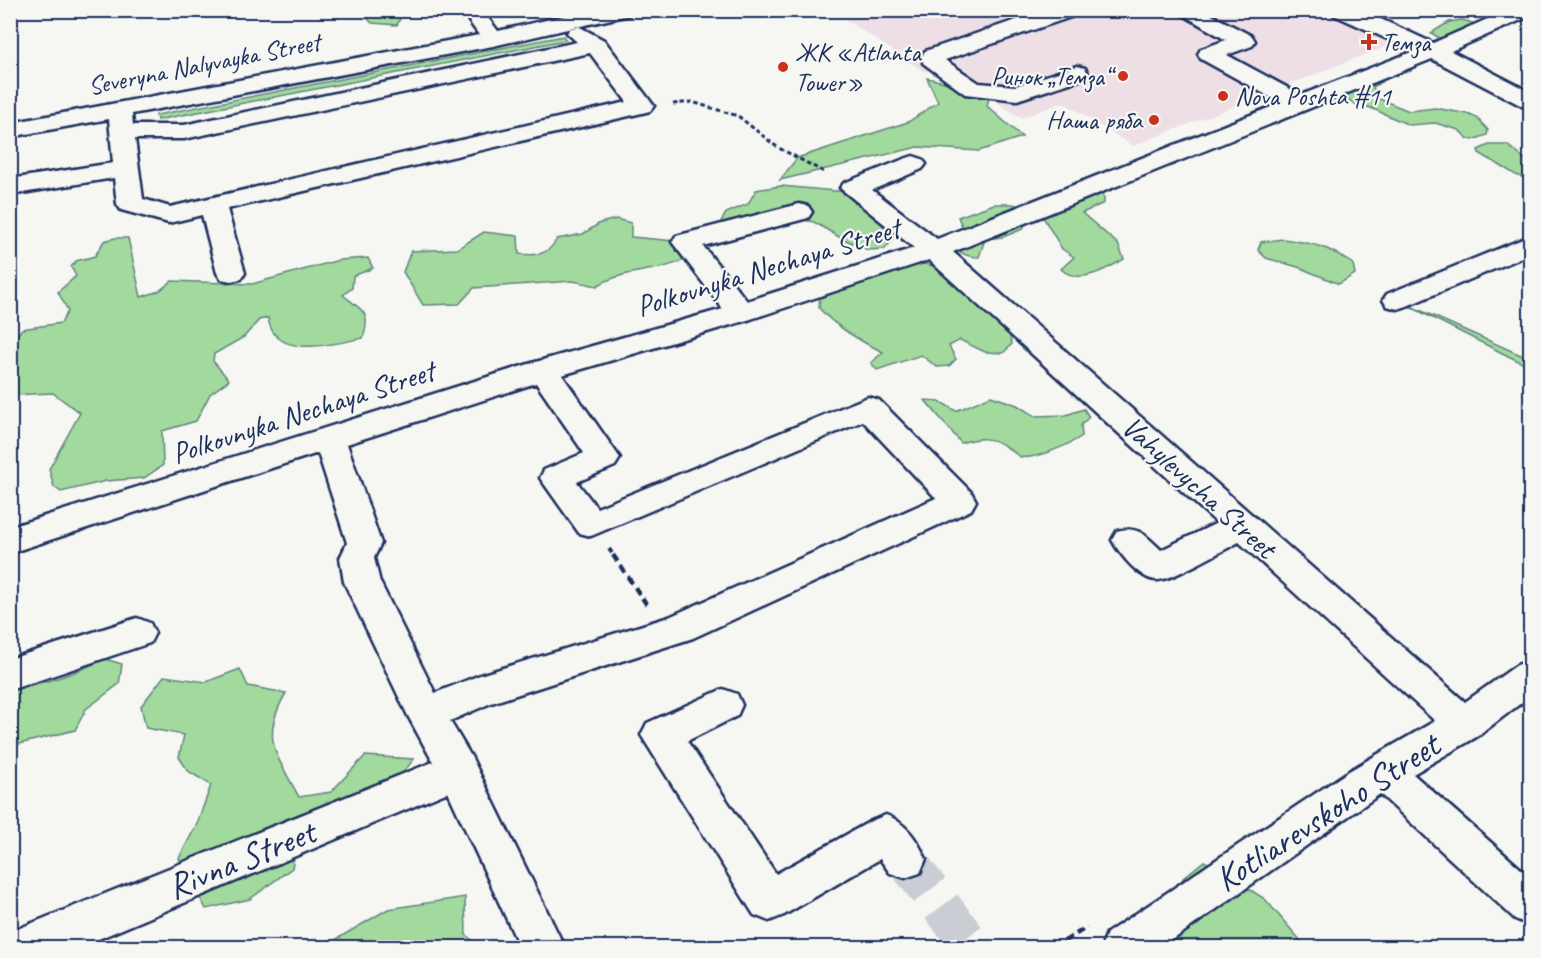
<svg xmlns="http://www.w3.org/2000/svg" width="1541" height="958" viewBox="0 0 1541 958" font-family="Caveat,sans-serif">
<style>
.built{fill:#eddfe5}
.green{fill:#a2d99d;stroke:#5e847e;stroke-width:1.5}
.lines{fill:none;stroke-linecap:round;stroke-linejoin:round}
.minor-tunnel{stroke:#caced4;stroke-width:40;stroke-dasharray:40 20;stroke-linecap:butt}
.minor-casing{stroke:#1b2f5e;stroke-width:5}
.path-far2{stroke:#1b2f5e;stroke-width:3;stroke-dasharray:4.5 3;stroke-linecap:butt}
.path-far1{stroke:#1b2f5e;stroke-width:4;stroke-dasharray:5 4.5;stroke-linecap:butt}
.path{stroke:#1b2f5e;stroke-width:4.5;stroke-dasharray:8 5;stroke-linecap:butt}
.minor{fill:#f6f6f2;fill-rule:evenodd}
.poi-dot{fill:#c8321e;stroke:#f6f6f2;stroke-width:2}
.labels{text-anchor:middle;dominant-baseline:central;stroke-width:4.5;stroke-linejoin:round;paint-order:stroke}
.far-poi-label{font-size:26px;fill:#1b2f5e;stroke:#f6f6f2;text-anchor:start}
.far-street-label{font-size:26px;fill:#1b2f5e;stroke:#f6f6f2}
.street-label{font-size:30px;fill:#1b2f5e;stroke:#f6f6f2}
.near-street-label{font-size:36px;fill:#1b2f5e;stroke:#f6f6f2}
</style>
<rect width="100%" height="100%" fill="#f6f6f2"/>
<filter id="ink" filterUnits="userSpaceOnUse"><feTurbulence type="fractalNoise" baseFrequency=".0167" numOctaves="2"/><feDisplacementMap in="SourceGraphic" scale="12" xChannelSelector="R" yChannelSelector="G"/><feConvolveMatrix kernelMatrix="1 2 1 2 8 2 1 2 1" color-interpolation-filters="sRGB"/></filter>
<g filter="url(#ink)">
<!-- built -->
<polygon class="built" points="833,11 1322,11 1392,44 1133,146 1063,102 1021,118 942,66 925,72"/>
<!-- green -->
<g class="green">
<polygon points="352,11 355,10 404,11 397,25 372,23 363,14"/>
<polygon points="1462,20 1476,24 1477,27 1448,43 1431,33 1449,22"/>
<polygon points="563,36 566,40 157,120 156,115"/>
<polygon points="1413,66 1411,71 1391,76 1373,87 1377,98 1409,111 1435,108 1468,114 1477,118 1488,130 1487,135 1473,140 1467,138 1459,130 1435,123 1409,125 1371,108 1355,104 1339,93"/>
<path d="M 927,78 C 939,80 980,92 989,98 L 987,106 L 1022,137 L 979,151 L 918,147 L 780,180 L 797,158 L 908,122 L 938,102 Z"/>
<polygon points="1489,145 1507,145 1530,163 1530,180 1516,175 1479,153 1478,150"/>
<polygon points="781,186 857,193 893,228 893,239 885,249 868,250 839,237 814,222 799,219 724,228 720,223 726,213 748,204 756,190"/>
<path d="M 1097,191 L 1104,197 L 1104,203 L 1082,213 L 1118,244 L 1124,259 C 1107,269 1079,286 1061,269 L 1074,257 L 1062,249 L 1043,217 L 1047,207 Z"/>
<path d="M 994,204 L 1013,204 L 1025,208 L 1029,214 L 1023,229 L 1003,237 L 985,239 L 979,257 C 963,257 958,252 951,238 L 964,231 L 958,217 Z"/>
<path d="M 616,219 L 631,223 L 631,237 L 686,242 L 690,255 C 668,274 628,266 597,286 L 573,281 L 474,288 L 459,304 L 423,305 L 403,272 L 411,251 L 457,249 L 484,232 L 518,236 L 519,254 C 537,256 548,255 557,239 L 583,234 L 600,223 Z"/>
<path d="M 115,238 L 128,238 L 141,297 L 159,291 L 172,281 L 252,284 L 339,260 L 368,258 L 373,268 L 353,276 L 352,288 L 343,295 C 361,310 372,311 363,338 C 334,344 274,361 268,318 L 259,320 L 244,337 L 214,354 L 213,361 L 229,380 L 210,394 L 196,421 L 162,431 L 163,465 L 144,478 L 106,481 L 61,492 L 54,487 L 49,469 L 80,413 L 53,393 L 11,395 L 11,342 L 22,329 L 61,323 L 68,311 L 58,292 L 76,276 L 71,267 L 76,261 L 95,256 L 104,241 Z"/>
<path d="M 1283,239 C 1312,243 1328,246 1353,264 L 1355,274 L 1339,284 L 1298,267 L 1266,258 L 1258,250 L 1261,242 Z"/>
<path d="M 920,263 L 934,266 L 951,275 L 1008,330 L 1012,344 L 1003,353 L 985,352 L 960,340 L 949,346 L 956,359 L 949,366 L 937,367 L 921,355 L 877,370 L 871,363 L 883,352 C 863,343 833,325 819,308 L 820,292 Z"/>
<polygon points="1397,300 1530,359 1530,367"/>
<path d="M 991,396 L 1017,405 L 1035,416 L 1066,415 L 1084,409 L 1089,417 L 1081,425 L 1082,436 C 1071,444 1035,460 1021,457 C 1016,455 1010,449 1005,446 C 989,436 978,438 961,443 L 925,400 L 939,401 L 956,411 Z"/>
<path d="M 105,659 L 122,664 L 119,684 L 86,709 L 75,730 L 11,746 L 11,687 C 45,685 74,673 105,659 Z"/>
<path d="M 240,669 L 248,686 L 286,693 C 259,739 277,755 299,797 L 331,792 L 365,756 L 414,759 L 397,780 L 296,846 L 292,868 L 250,899 L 206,909 L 179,858 L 197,824 L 211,785 L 188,771 L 179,757 L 184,735 L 146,728 L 141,706 L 164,676 L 206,682 Z"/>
<polygon points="1204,861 1265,899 1306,947 1126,948 1166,914 1183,878"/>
<polygon points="465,897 466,935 481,947 323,947 388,909"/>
</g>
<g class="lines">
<!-- minor-tunnel -->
<polyline class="minor-tunnel" points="905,859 973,948"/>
<!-- minor casing -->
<g class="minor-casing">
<g id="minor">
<path d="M 461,10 L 482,10 L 498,31 L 590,10 L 631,10 L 629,15 L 493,46 L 132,114 L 133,125 L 184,125 L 577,42 L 567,33 L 570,28 L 578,26 L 604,40 L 654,106 L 650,111 L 642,113 L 227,209 L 245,273 L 241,279 L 231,281 L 221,279 L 217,273 L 202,215 L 169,223 L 121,210 L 117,204 L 114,178 L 10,195 L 10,179 L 113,163 L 109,119 L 10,137 L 10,123 L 479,35 ZM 590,53 L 627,102 L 170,207 L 143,199 L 135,139 L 184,139 Z"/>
<polygon points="1046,10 1079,10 1077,15 945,60 979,83 1015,86 1077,66 1085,68 1088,73 1085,78 1017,100 965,94 923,63 922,56 925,51"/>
<path d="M 1175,10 L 1202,10 L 1252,36 L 1255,41 L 1252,46 L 1227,55 L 1301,95 L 1414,51 L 1334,15 L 1332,10 L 1361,10 L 1433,43 L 1508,10 L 1530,10 L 1530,16 L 1451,51 L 1530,92 L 1530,108 L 1522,106 L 1432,59 L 953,252 L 1465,702 L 1517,665 L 1530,661 L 1530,696 L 1478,736 L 1413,774 L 1530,877 L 1530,925 L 1515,919 L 1380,794 L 1161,948 L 1101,948 L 1107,933 L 1349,771 L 1435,721 L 1239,542 C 1223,550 1171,581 1157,580 C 1140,580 1119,553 1112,540 L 1117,531 C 1138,525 1146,536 1161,550 L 1217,523 L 929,260 L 751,319 L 562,375 L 620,458 L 615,466 L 577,482 L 597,508 L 868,397 L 879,400 L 971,492 L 976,501 L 971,510 L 693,638 L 491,703 L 450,721 L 472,758 L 565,948 L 520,948 L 448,792 L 77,948 L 10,948 L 10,932 L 433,762 L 407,714 L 344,582 L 340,558 L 347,543 L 318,453 L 10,553 L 10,527 L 532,363 L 723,309 L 672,242 L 676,236 L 799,204 L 808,206 L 812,212 L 808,218 L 703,246 L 747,301 L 914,248 L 840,188 L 844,183 L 904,159 L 913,156 L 922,159 L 926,164 L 922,169 L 872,190 L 937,239 L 1281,103 L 1201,59 L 1198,54 L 1201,49 L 1226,40 ZM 536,383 L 584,453 L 544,470 L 540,478 L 579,533 L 591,536 L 863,421 L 936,498 L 669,617 L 480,675 L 435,693 L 380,582 L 374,558 L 381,543 L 347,444 Z"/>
<polygon points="1530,236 1530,254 1407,306 1397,309 1387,306 1383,300 1387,294"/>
<polygon points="137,618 150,623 155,633 150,643 10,690 10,659"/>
<path d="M 723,689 L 737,694 L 742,705 L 737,716 L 687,741 L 776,874 L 871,821 L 886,815 C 906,823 917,839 926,859 L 920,873 L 905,878 L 890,873 L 880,859 L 784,915 L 769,921 L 754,915 L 641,735 L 647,723 Z"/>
</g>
</g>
<!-- path-far2 -->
<polyline class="path-far2" points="673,104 692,102 738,116 777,147 826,173"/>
<!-- path-far1 -->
<polyline class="path-far1" points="609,549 614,556"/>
<!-- path -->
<g class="path">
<polyline points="613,555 647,605"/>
<polyline points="1054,948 1087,927"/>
</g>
<!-- minor -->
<use href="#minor" class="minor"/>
</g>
</g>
<!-- markers -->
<g class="poi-dot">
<path d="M1366 33h6v6h6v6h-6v6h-6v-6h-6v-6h6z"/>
<circle cx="783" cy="67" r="6"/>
<circle cx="1123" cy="76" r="6"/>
<circle cx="1223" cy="96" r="6"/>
<circle cx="1154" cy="120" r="6"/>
</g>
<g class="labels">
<!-- far-poi labels -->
<g class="far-poi-label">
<text x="1381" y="42">Темза</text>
<text x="795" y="52">ЖК «Atlanta<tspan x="795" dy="30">Tower»</tspan></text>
<text x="1111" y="76" text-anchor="end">Ринок „Темза“</text>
<text x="1235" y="96">Nova Poshta #11</text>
<text x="1142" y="120" text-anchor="end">Наша ряба</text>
</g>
<!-- far-street labels -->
<g class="far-street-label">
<text transform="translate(204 64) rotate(-11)">Severyna Nalyvayka Street</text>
</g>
<!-- street labels -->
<g class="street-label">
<text transform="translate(768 267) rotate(-17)">Polkovnyka Nechaya Street</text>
<text transform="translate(303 412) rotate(-18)">Polkovnyka Nechaya Street</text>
<text transform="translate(1199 487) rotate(42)">Vahylevycha Street</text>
</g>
<!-- near-street labels -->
<g class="near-street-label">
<text transform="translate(1327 812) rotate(-33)">Kotliarevskoho Street</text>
<text transform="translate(241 859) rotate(-22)">Rivna Street</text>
</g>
</g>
<!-- margin -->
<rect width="1541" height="958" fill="none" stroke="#f6f6f2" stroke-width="36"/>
<rect x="18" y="18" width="1505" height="922" fill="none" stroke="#1b2f5e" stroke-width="2" filter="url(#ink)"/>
</svg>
